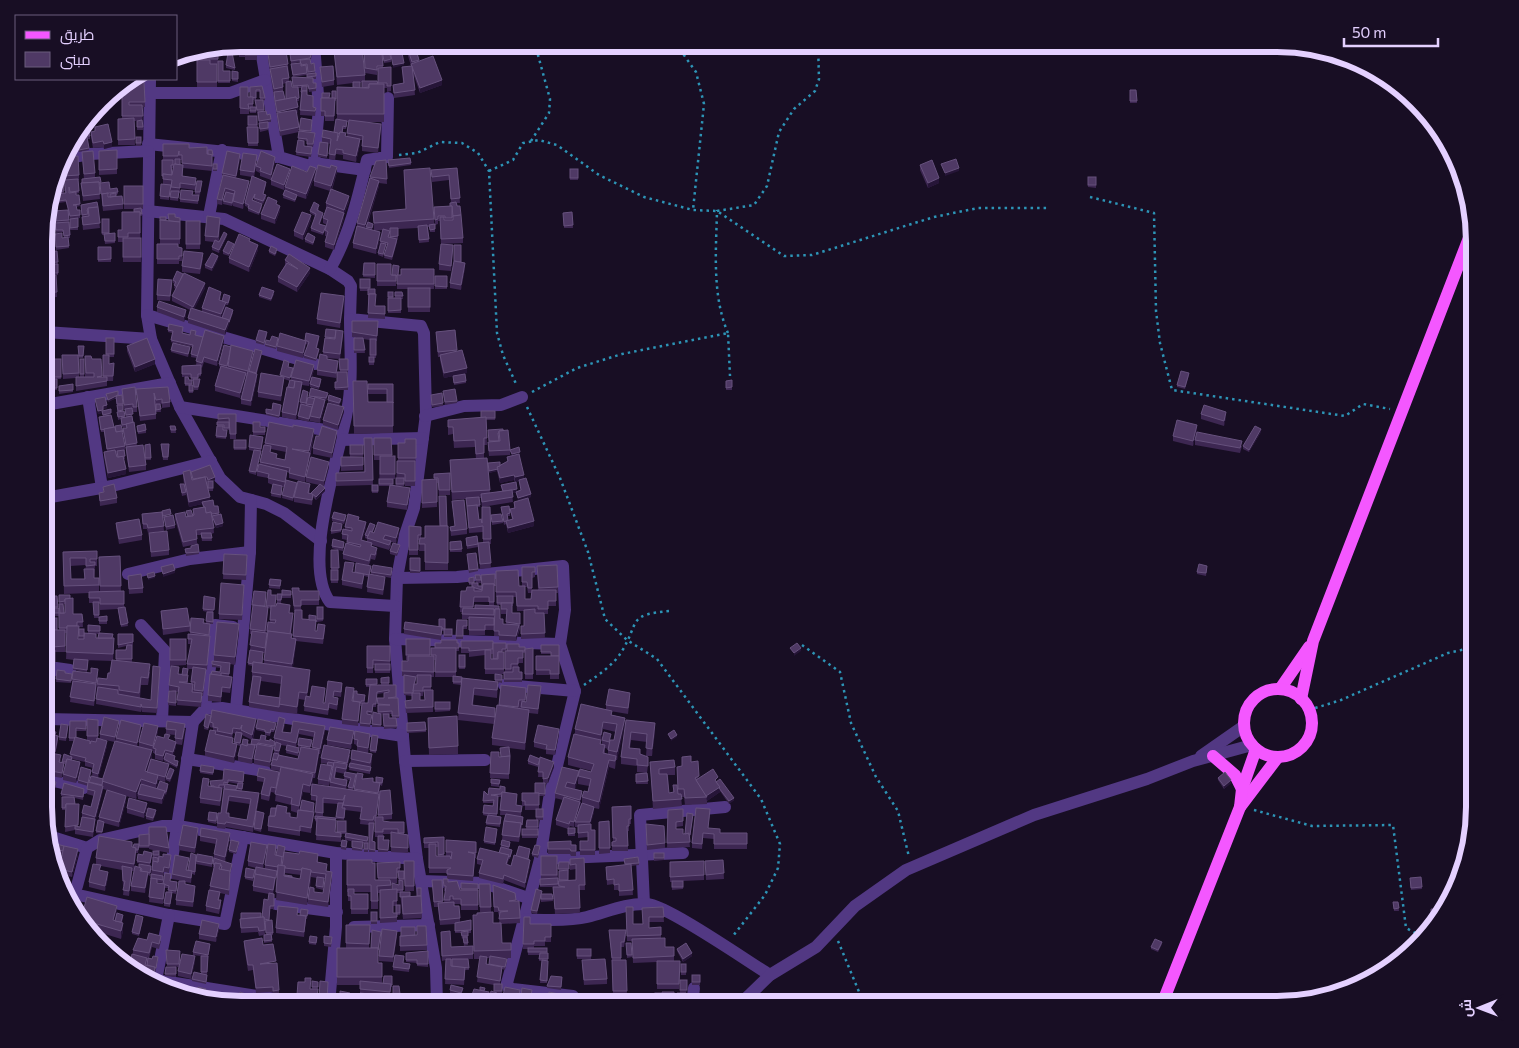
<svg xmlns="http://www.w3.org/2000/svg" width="1519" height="1048" viewBox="0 0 1519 1048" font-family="Commissioner,Cairo,sans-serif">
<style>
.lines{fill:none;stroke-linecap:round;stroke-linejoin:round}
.path{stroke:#2d94b6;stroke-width:2.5;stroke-dasharray:2.5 4;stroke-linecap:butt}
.street{stroke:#523883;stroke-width:12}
.primary{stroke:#f457ff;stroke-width:12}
.wall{fill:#3d2752;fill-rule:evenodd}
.shaded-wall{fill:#261538}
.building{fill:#4f3965;stroke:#66517d;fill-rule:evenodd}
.rim{fill:none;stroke:#e4d0ff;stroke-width:6}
</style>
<rect width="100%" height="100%" fill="#180e24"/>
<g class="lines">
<!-- path -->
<g class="path">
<polyline points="676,44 696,72 704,104 693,210"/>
<polyline points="531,141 549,113 550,99 535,44"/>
<polyline points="399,155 417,153 440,142 462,143 478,153 489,171 497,333 503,355 517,386"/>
<polyline points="489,171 513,160 523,143 539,140 557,145 599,175 644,197 693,210 717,211 784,256 812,255 934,217 978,208 1048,208"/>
<polyline points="1090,197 1154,213 1156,311 1160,343 1172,390 1345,416 1363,404 1390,409"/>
<path d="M 728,333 C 712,296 716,251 717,211 L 754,205 L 767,186 L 779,132 L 794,109 L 815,91 L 819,79 L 818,44"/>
<polyline points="532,392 577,368 622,354 728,333 730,376"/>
<polyline points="527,407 560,478 588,552 605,619 627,640 657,659 761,799 780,844 778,868 765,895 733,936"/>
<polyline points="802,645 840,672 851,723 876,777 898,811 909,857"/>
<path d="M 584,685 C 597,676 614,665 622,651 C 640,621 627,615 669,611"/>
<polyline points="1309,710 1341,700 1448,653 1475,647"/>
<polyline points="1254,810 1312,826 1393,825 1406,928 1423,937"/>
<polyline points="838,941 864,1004"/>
</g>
<!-- street -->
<g class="street">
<polyline points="260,44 279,157 310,166 314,163 319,108 314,44"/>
<polyline points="150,79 147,315 151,339 180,407 220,478 240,497 266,504 284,513 321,541"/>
<polyline points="150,93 230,93 265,80"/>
<polyline points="148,144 276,157"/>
<polyline points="62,159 90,154 148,151"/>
<polyline points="314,163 365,170"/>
<polyline points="147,211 224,219 330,269 348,281 351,286 350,319 421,326 424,333 426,414 414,508 405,535 397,578 395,639 405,761 417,859 436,968 437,1004"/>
<polyline points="209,216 222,150"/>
<polyline points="45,233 48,252"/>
<path d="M 330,269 C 349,236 358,198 367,160 L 387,157 L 388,98"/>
<polyline points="147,315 315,364"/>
<path d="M 350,319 C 350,349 353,382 347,411 C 340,455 301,564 330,602 L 395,606"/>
<polyline points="45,332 151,339"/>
<polyline points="88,397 102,488"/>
<polyline points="45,405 170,383"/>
<polyline points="180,407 338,432"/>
<polyline points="425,416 464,406 501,405 522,397"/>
<polyline points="340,440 423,438"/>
<polyline points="45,498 112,486 211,461"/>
<polyline points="128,574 190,559 250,552"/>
<polyline points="397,578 457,577 563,566 565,610 560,644 575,691 549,799 540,859 507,983 508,987 513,989 573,996 576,1000 607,1000 607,1004"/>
<polyline points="141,625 165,651 162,721"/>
<polyline points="395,639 560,644"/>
<polyline points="45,676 45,696"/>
<polyline points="46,676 56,668 70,670"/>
<polyline points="504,685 575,691"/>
<polyline points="205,709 215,625 233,627"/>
<polyline points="236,709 250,552 251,500"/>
<polyline points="45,719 193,722 205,709 222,708 403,736"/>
<polyline points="1201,756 1244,726"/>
<polyline points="187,759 265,771"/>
<polyline points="405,761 485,760"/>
<polyline points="45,779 84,788"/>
<polyline points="46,835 87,848"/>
<polyline points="540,859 683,853"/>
<polyline points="170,873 193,722"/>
<polyline points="421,881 484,883 528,898"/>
<polyline points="74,894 169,915 225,924 243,837"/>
<polyline points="69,902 77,886 87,848 100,840 162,826 178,826 336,853 417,859"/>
<polyline points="276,904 337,912"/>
<polyline points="644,904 640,815 725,807"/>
<path d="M 522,920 C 543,919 568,922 587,917 C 607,912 626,903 647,904 C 667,905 747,961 770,975"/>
<polyline points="354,927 429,925"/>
<polyline points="150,979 307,1004"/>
<polyline points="156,980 169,915"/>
<polyline points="329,1004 336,927 336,853"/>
<polyline points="692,1004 694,988"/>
<polyline points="740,1004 770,975 816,947 855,906 906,870 1034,815 1147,779 1193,761 1252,745"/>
</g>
<!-- primary -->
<g class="primary">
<polyline points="1280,689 1309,647"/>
<circle cx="1278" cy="723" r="34"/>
<polyline points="1301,699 1313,641 1474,225"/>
<polyline points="1213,756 1235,775 1242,789"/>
<polyline points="1240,807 1278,757"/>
<polyline points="1162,1004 1240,807 1242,789 1256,749"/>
</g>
</g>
<!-- wall -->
<g class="wall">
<polygon points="239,44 257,44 257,60 245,60 245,57 239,57"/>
<polygon points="264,44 272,44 272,50 264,49"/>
<path d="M 290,44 L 300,44 L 300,53 L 301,53 L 300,44 L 309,44 L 310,53 L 312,55 L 311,59 L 311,64 L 314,63 L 315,73 L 316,73 L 316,79 L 313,79 L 313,83 L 316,83 L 316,91 L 309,92 L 308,87 L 307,87 L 307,95 L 313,107 L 316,108 L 315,116 L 300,115 L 301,88 L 298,88 L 299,101 L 296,101 L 298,113 L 296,113 L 299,132 L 280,136 L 268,59 L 268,54 L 288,64 L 289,81 L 293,87 L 293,77 L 291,66 L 300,62 L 291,64 L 290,54 L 291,54 ZM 307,75 L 307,78 L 293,77 ZM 286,83 L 286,99 L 285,99 L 283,92 L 283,84 Z"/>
<path d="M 346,44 L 358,44 L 365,75 L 365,81 L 378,84 L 378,71 L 377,72 L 377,75 L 365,73 L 364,55 L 382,53 L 383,67 L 391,67 L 391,91 L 387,92 L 387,88 L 384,88 L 384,122 L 364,122 L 381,129 L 378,153 L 362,151 L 362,140 L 360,140 L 360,144 L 356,162 L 343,159 L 343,155 L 336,154 L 335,160 L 329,159 L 330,144 L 328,143 L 327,158 L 318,157 L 318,154 L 322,142 L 322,137 L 334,132 L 337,119 L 337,87 L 353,87 L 353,83 L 337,85 L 334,51 L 347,49 ZM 362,82 L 362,88 L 360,88 L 360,83 ZM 347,122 L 348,122 L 347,137 L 343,133 L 343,129 L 346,129 Z"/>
<polygon points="376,44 382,44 382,45 377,46"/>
<polygon points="406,44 427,51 418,55 419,61 442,85 420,93 413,73 415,95 394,98 393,85 403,83 402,67 411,66 406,49"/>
<polygon points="218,48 218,64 210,64 217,64 217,87 197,87 197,52"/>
<polygon points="382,53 391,59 391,62 384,63"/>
<polygon points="218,61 223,71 230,71 230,83 218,83"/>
<polygon points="226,65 235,68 235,70 226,68"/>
<polygon points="320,67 334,80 334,85 322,87"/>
<polygon points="232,71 238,72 238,82 232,81"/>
<polygon points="134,79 143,79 143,82 144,82 145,107 142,107 143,130 137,130 137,121 134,121 135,145 118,145 118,119 122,119 122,95 126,95 126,83"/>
<path d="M 262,86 L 265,98 L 265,100 L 263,101 L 264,111 L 271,119 L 271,122 L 268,122 L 268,130 L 260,132 L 259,123 L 255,100 L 253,100 L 253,107 L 256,107 L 256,113 L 250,113 L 250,109 L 249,109 L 249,114 L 240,114 L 240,87 L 248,97 L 250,97 L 250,87 ZM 256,92 L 260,92 L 260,100 L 256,100 Z"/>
<polygon points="1130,90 1136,90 1137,103 1130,103"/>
<polygon points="336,91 336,101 335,101 334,121 325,121 325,116 321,116 321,98 332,98"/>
<polygon points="248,116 257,116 258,146 248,146"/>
<polygon points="301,118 312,120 311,133 315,136 313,147 307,146 307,141 298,140"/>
<polygon points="95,127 112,147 104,149 103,147 93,148 91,137 91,132 95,132"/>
<polygon points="80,133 90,136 90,139 87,139 89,150 79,152 77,139 80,139"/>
<rect x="136" y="137" width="5" height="9"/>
<polygon points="298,140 304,146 312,147 311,157 296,155"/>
<path d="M 163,144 L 189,148 L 207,154 L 208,154 L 212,150 L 212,171 L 183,168 L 183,176 L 196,178 L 196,187 L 202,181 L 200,195 L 195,194 L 195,190 L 180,188 L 180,193 L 179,193 L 178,201 L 170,200 L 171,185 L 169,200 L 160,199 L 161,184 L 163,184 ZM 180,160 L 182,160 L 182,165 L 180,165 ZM 171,168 L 173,168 L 172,175 Z"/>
<polygon points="117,150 117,174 99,175 99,151"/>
<polygon points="82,157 95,173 95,177 101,183 110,189 117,188 118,194 116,195 116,196 123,204 123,209 103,211 100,185 99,185 100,199 83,201 81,183 84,179"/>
<polygon points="410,158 411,165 389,168 388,160"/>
<polygon points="240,159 236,178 249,186 243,209 233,206 233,204 232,206 223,204 225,193 222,205 217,204 217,199 222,177 222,173"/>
<polygon points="257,160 256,164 275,162 271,179 290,172 307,172 316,173 306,199 297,196 295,202 283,198 285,188 284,190 271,185 271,180 260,176 260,173 256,171 256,167 254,177 266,185 263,194 266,198 263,204 254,200 254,197 253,200 262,207 259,215 248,211 248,207 245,206 245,203 252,177 240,175 240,170"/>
<path d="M 386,160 L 387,184 L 379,183 L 379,186 L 366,229 L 366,227 L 373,226 L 372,230 L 374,231 L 373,212 L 406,210 L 404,170 L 434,219 L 434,224 L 435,224 L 435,232 L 430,232 L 430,227 L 428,227 L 429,242 L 419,243 L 418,228 L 398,229 L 398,239 L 394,239 L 397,242 L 392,260 L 384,258 L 387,245 L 386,245 L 383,257 L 378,255 L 380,241 L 383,230 L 374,231 L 380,237 L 376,254 L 353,248 L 353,243 L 357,228 L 357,223 L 370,177 ZM 387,230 L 390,230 L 390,238 L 389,238 L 390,233 Z"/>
<path d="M 62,163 L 79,175 L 79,180 L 78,180 L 79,193 L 76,194 L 80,206 L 76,207 L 77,210 L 80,215 L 80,218 L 78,218 L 78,230 L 70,230 L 70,219 L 68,210 L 70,235 L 70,238 L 68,238 L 69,248 L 56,250 L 55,234 L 62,238 L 64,238 L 63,232 L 56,233 L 53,214 L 68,210 L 66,202 L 50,204 L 50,201 L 60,167 L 61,181 L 63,181 ZM 63,181 L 64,181 L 65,193 L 64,193 Z"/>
<rect x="213" y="164" width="4" height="7"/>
<polygon points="920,165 939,183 928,188 920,170"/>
<polygon points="457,168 460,203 457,203 463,238 463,243 441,244 440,221 438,221 438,224 435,225 434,207 450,206 450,203 451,203 449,180 432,182 431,170"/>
<rect x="570" y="169" width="8" height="11"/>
<polygon points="337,172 332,190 349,201 344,215 344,218 334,250 325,247 325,242 327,236 325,236 325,230 327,225 323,223 323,218 326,209 326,203 330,191 314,186 314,181"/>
<polygon points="1088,177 1096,177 1096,188 1088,187"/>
<polygon points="124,186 143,186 143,209 141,209 142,216 140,216 141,262 123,262 123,242 118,242 118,230 122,230 134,212 134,209 124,209"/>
<polygon points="193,195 199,195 198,204 180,202 180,199"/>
<polygon points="97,202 100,228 83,230 81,205"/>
<polygon points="319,208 318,211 323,215 320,224 326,228 323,235 311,231 311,228 315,216 310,213 310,211"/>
<polygon points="280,211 275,224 261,219 261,214"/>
<polygon points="572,212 573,228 564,228 563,213"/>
<polygon points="175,217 180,218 180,244 160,244 160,220 169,221"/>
<polygon points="102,219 109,219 109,234 115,233 115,243 105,244 104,235 102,235"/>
<polygon points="311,220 303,240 294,236 294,231"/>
<rect x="186" y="221" width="14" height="28"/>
<polygon points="220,223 219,241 227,236 219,253 212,250 212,247 214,242 205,241 205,236"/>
<polygon points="305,239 315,239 313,245 305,242"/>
<polygon points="250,242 258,250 249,272 229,263 229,258"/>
<polygon points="157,244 182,248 182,261 179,261 179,264 157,264"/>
<polygon points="234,244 229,256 223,254 223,251"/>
<rect x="98" y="247" width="13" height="15"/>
<polygon points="453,250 451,271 439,270 439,264"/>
<polygon points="57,251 58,275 45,276 45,252"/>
<polygon points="269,251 277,252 275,256 269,253"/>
<polygon points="203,258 200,274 182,272 182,266"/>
<polygon points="218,259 212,271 205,268 205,265"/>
<polygon points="285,260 310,273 297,292 278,282 278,277 285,265"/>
<polygon points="364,263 375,263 375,278 363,277"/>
<polygon points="377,264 391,275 399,275 434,269 434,289 430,289 430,312 408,312 408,289 397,289 397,279 396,278 396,286 377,286"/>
<polygon points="465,268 461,290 450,288 450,283"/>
<polygon points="56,275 57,297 45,298 45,283"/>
<rect x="435" y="276" width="12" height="13"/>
<polygon points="360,279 370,279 370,289 375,306 385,306 385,319 368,318 368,291 360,291"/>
<polygon points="173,280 205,288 194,309 202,312 202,308 221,297 220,300 222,301 230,299 228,305 226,305 226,307 233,313 225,335 188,323 188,318 190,310 172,301 172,296 176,289 174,288 175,284 173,283"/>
<polygon points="172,285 170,301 157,300 157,295"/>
<polygon points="388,292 393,292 393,298 395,298 395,292 402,292 403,299 401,299 401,313 388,313"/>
<polygon points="274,294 271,301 259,297 259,295"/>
<polygon points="45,298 53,319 53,324 45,325"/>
<polygon points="344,301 340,328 317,324 317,319"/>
<polygon points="157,307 186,315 184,322 157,312"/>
<polygon points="352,321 378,321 377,341 376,341 376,358 374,358 374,365 369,365 369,357 370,357 370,340 363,339 365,353 354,353 354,338 357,338 352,337"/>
<path d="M 168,330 L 183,330 L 183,333 L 224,341 L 217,366 L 204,362 L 202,368 L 201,367 L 201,376 L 198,377 L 198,379 L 200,382 L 198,390 L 194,390 L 193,381 L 192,381 L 192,385 L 193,385 L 193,393 L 189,393 L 189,386 L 185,386 L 185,377 L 182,377 L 182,366 L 196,365 L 197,358 L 191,357 L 192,347 L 176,343 L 190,349 L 188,357 L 171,352 L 173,343 L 171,342 L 172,333 L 168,332 ZM 188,377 L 191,377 L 191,380 L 189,380 Z"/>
<polygon points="455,330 457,351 467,373 457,375 466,381 466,383 454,385 453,376 444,378 440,360 440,357 438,357 436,332"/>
<polygon points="267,335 264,345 256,343 256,340"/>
<polygon points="343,336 340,359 348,359 348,390 335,390 335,382 337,382 340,372 339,359 327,358 327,359 338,366 336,378 317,375 317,370 323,355 325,337"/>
<polygon points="106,338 114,338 114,357 109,357 109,364 114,363 113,381 107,381 107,386 76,391 76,378 63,379 62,355 78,355 84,346 83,358 79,358 79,377 80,377 80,359 84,359 84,377 85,377 85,356 92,359 102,377 103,377 103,355 106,355"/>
<polygon points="319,339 317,348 319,351 316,361 304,358 304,355 308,345 306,344 303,358 277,351 277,346 305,340"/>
<polygon points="278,340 276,349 265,346 265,344"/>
<polygon points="127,346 155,364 135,372 127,351"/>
<polygon points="262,353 257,373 257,379 251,406 241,404 241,399 247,376 246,376 240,398 215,391 215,386 220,367 219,366 219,364"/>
<polygon points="54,359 61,359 61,379 57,379 57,390 50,390 49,379 54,379"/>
<polygon points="284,360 289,364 288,367 290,380 291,380 291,377 314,370 309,386 302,385 296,420 282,417 282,412 290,381 284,379 281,401 258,397 258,392 280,376"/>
<polygon points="1189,375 1185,389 1177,387 1177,385"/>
<polygon points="732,380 732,390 726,390 726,381"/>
<polygon points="321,381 319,389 310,387 310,384"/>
<polygon points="353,381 368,402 387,402 387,394 368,394 368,384 393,384 393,433 354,434"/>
<polygon points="73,384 73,392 59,394 59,386"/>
<polygon points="122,389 137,407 137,412 133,412 133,409 132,409 132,417 137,446 146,465 146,470 129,472 126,450 123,433 123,428 126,428 126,427 122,427 121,419 118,420 116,398 108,402 106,394 118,396 123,404 123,411 124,411 125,417 126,417 125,410 124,410"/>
<polygon points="136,389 170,402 170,407 162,408 162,404 160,405 161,412 156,412 156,419 140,421"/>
<polygon points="308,394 306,405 309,396 328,395 326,401 325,400 325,405 320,423 310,421 310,416 312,408 309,422 298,419 300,402"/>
<polygon points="443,394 457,401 457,403 445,405"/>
<polygon points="431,397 443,403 443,406 432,407"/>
<polygon points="95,399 107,408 103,409 103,411 111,415 114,427 125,446 125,451 124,452 125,459 124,459 126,474 108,478 104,457 104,452 107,452 104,432 101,432 99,420 99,417 103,417 102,413 98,414"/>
<polygon points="328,400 341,401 339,406 328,402"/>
<polygon points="281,407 279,418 266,415 266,413 272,410"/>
<polygon points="495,411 495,420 486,420 487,445 484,445 484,458 487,458 490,493 502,491 501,485 517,491 521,490 519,481 515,482 514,480 500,483 497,471 489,473 488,465 500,466 507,462 507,457 512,456 510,450 520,454 519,455 524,479 531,497 518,500 516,492 512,493 513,502 482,507 481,498 479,498 480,507 478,507 479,520 481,519 490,507 491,544 489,544 491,568 480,569 478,547 467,549 466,538 478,543 483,543 483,532 469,533 466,499 452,500 450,468 450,460 476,459 475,447 454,448 453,434 448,435 448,420 481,418"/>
<polygon points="344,412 338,430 323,425 323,420"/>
<polygon points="218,414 236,414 236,439 230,439 229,423 229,430 227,430 226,439 216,438"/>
<polygon points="1201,414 1226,417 1224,426 1201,419"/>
<polygon points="253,422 260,427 265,427 265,435 253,435"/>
<polygon points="137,426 146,430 146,433 138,434"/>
<polygon points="175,426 176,433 171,433 170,429"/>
<polygon points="488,430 503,431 510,450 510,455 489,456 488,447 488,442 489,442"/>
<polygon points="1197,430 1193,446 1173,441 1173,436"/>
<polygon points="1261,432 1249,452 1243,449 1243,446"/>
<path d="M 314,434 L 308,470 L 329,467 L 324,486 L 322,486 L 325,491 L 316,500 L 313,497 L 312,505 L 294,502 L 294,497 L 310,489 L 309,494 L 311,494 L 311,493 L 319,485 L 306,482 L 306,478 L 305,482 L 289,478 L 289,472 L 287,472 L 286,481 L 297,486 L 293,501 L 282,498 L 284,487 L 282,487 L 281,498 L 271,496 L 273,485 L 268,483 L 268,478 L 257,476 L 257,471 L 260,465 L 260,462 L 265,443 ZM 271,449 L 286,452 L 285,460 L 277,458 L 270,452 Z"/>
<polygon points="337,436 332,458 313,454 313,448"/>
<polygon points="372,438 373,485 378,485 378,493 372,493 372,485 336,486 336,473 364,472"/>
<polygon points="374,438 391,438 392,456 395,456 395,479 393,479 393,485 396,486 397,461 398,461 398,443 405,443 416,439 415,486 405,486 404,479 404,486 400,486 410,493 407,510 387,507 387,502 390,486 379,486 380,460 374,460"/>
<polygon points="263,439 261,452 256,475 249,473 254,451 249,450 249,447"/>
<rect x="234" y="440" width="12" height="10"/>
<polygon points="1195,440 1242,446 1240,453 1195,445"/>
<polygon points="150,444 151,460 145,460 145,445"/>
<polygon points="161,444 169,444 168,460 163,460"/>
<polygon points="350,445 363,445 363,456 350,457"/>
<polygon points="341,457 363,457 363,470 341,471"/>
<polygon points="183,472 191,472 215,480 212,481 213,481 213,491 208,491 210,500 214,506 218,506 219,514 223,526 216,528 213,520 214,533 211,534 212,541 202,541 201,535 197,535 197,544 183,547 175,519 175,514 187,516 186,511 193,516 193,509 203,507 202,504 189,507 185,488 186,495 182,496 180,484 184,484 183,477"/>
<polygon points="450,473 450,495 439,495 438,483 437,483 437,507 422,508 422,480 434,480 434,474"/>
<polygon points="103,487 117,498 117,503 100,506 99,493 103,493"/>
<polygon points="452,501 467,529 467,534 451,536 450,527 455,526"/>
<polygon points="514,502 534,526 508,533 506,524 504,525 501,507 510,513 510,516 508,516 508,520 512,519 510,509 514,508"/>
<polygon points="142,514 171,516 175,525 175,528 166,530 164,518 163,519 164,531 148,533 147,529 143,529"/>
<polygon points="332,518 346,518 344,524 332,521"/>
<polygon points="491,518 503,521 503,523 492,525"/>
<polygon points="359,520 366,527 362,540 367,542 367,539 365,538 365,535 375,527 373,532 374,533 399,533 396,543 391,542 391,546 389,550 372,545 372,547 377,553 375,560 371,559 369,565 371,568 370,574 385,582 383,595 367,592 368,577 364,576 362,589 342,585 342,580 354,568 353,572 355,572 362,564 343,559 343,554 347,544 347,540 342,539 342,534 345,529 345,527"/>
<polygon points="116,523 142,535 142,540 119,544 116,528"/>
<polygon points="342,526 341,532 331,534 331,531"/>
<polygon points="409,526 421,527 421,538 425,538 448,526 448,570 425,570 425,551 419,551 420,540 418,540 418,555 409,555"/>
<polygon points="149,533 169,550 169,555 151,557"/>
<polygon points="461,541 462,552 450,552 450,542"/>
<polygon points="198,544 199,554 186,556 185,549 191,548"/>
<polygon points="344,544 343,551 338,550 338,583 331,583 331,550 338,550 332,548 332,546"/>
<polygon points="400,547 397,556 390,554 390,551"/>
<path d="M 97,551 L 97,566 L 95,566 L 94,578 L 99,578 L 99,591 L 100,591 L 99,557 L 120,556 L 121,591 L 124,591 L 124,607 L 128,626 L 121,627 L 118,609 L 100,610 L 100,603 L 99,603 L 99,617 L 107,616 L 107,624 L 99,624 L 99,618 L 94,618 L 93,603 L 89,603 L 89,593 L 64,594 L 63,552 ZM 86,565 L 84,579 L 71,579 L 70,566 Z"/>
<polygon points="224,554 247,555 246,580 223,579"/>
<polygon points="467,556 478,569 478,571 469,573"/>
<rect x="410" y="558" width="10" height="15"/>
<path d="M 557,565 L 558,593 L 556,593 L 556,606 L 548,606 L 548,614 L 544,614 L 545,638 L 521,639 L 521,626 L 524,626 L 524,611 L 517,611 L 516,597 L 513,597 L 513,606 L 512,606 L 512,613 L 520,613 L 520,629 L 516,641 L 499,640 L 499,636 L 494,636 L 495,613 L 494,613 L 494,630 L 485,630 L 485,635 L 469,635 L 469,619 L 462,619 L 462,612 L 460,612 L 461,591 L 466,591 L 472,587 L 472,585 L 469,585 L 469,578 L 474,577 L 474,583 L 478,586 L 481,586 L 495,574 L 494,606 L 503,624 L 506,625 L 507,614 L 501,614 L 501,605 L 497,605 L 497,597 L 496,597 L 496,571 L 519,586 L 522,586 L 522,567 L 535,567 L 535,577 L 532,578 L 532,590 L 538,590 L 537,566 ZM 525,587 L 527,587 L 528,593 L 532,593 L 531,599 L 525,599 ZM 474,602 L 489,602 L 489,606 L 473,608 Z"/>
<polygon points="1207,568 1206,576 1197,574 1197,572"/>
<polygon points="392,571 391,578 371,574 371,572"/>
<polygon points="475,575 480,575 481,583 476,583"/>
<polygon points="128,576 143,588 143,593 129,594"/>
<polygon points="270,579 281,580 280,589 269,588"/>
<path d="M 292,588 L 299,591 L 319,591 L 319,605 L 301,605 L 301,610 L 302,619 L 309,620 L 316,616 L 315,631 L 325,630 L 323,644 L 296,641 L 293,667 L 310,677 L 307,697 L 310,697 L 325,693 L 323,703 L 325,703 L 328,681 L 342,688 L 341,697 L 334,696 L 333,698 L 338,703 L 337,710 L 329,708 L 328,715 L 304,711 L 305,700 L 299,699 L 297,714 L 279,712 L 279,708 L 279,712 L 249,707 L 249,702 L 252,680 L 252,666 L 248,665 L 252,634 L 250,634 L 250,629 L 265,607 L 266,607 L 268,590 L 271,595 L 275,606 L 290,613 L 293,618 L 291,634 L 292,638 L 293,638 L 295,611 L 294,611 ZM 268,608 L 271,609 L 270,622 L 267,631 L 264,663 L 262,663 L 263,653 L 265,653 ZM 261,681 L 281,684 L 280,698 L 259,695 Z"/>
<polygon points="244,590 242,620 219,619 219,614"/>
<polygon points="282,590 291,591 291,598 282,598"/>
<polygon points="277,594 282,594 281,603 277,603"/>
<path d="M 59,595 L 70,599 L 73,614 L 82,614 L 83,627 L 79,627 L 78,639 L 84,639 L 79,639 L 79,629 L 85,633 L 88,633 L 88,625 L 100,626 L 100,633 L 112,638 L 114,646 L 113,661 L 116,661 L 116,650 L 126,650 L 126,646 L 118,648 L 118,634 L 133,634 L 133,645 L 131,645 L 132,645 L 132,662 L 118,661 L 150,672 L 148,685 L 141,685 L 140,698 L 151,700 L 160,667 L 157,713 L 142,712 L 141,709 L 141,712 L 96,704 L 97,684 L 107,679 L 110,673 L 112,661 L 84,660 L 88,660 L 87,672 L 73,670 L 74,660 L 66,659 L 67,633 L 65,633 L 65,652 L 55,652 L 55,665 L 49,665 L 49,651 L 52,650 L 52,642 L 46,642 L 45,618 L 57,630 L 59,630 ZM 63,604 L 65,604 L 65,613 L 64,613 ZM 96,634 L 99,634 L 98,638 L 96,638 Z"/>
<polygon points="45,596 57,596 58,608 59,608 59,616 53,616 53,610 52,610 51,616 45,616"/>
<polygon points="215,600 213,613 213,624 210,624 207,670 206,670 203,696 202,696 201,707 177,705 178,692 169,690 171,666 170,666 170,639 186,639 186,665 171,666 179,674 188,675 188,683 191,684 193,669 187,669 187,664 191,644 188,644 188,634 190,634 191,618 206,623 207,612 208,612 203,611 203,609"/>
<polygon points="317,607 323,607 323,621 317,622"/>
<polygon points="161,611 190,626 190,631 163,635"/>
<polygon points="457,620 467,620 467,629 463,629 463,639 456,639"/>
<polygon points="439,627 445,629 452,629 452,637 444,637 444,631 442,631 441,640 404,634 404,629"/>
<polygon points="239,632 235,665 230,664 229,677 232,682 230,693 222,692 221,702 208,701 208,695 220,672 221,668 212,667 212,661 214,661 214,655"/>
<path d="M 406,639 L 430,639 L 430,656 L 431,656 L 431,648 L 435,648 L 459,643 L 459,651 L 456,651 L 456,676 L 462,678 L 495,682 L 495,674 L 502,675 L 502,683 L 498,682 L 497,698 L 474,695 L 473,706 L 495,716 L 499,705 L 526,693 L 525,702 L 526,702 L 541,691 L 538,714 L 529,713 L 525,750 L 509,748 L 509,779 L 490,778 L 491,752 L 499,757 L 501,757 L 507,747 L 492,745 L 492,738 L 494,724 L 458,720 L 461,685 L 453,684 L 453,677 L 435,677 L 436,660 L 434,660 L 434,677 L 431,677 L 431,690 L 433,690 L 433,712 L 406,713 L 405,701 L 412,700 L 412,696 L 404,695 L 404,676 L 402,676 L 402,661 L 408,661 L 408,660 L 406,660 ZM 412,677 L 417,677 L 417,684 L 415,684 L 416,680 ZM 423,692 L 424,692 L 425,700 L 420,700 L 420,696 L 423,696 Z"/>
<polygon points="461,641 493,641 493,654 491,654 491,659 493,659 506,643 506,651 519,647 525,647 525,653 523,653 523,663 518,663 519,672 522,672 522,682 504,682 504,672 505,672 505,651 502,651 502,652 504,652 504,674 485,674 485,655 469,657 469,653 461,653"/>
<polygon points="541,645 559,656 559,679 550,679 550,675 536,675 536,656 551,656 551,654 541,654"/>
<polygon points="367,646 390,646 390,673 375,673 375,665 373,665 373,673 367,673"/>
<polygon points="533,648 533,679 525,679 525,649"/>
<rect x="459" y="655" width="6" height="14"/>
<polygon points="57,670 65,673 72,674 71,683 56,682"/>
<polygon points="98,674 94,706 70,702 72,684 72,679"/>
<path d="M 389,677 L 389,685 L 396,685 L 396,698 L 399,716 L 399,718 L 396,718 L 397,728 L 384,729 L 383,714 L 381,714 L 381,727 L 372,727 L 373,712 L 378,713 L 377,698 L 384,698 L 384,693 L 377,694 L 376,707 L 373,707 L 372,714 L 367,713 L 372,715 L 370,727 L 360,726 L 362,704 L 361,704 L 361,706 L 360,706 L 358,726 L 342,724 L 342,719 L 357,694 L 365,695 L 365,703 L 368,703 L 370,687 L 366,687 L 366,679 L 377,679 L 377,685 L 381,685 L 381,678 ZM 389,714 L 392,714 L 392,718 L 389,718 Z"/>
<polygon points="169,691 176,691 176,706 168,705"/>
<path d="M 630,698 L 628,714 L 610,711 L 612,715 L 625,718 L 617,760 L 616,760 L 615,769 L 609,767 L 599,809 L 594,808 L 594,812 L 590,824 L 591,830 L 595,830 L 595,855 L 580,855 L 580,841 L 588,841 L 588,837 L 578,838 L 578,827 L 575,827 L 575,822 L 574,827 L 570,826 L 569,828 L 575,828 L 575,836 L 568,836 L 568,829 L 556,825 L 556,820 L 563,800 L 555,798 L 555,793 L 562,767 L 579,776 L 591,772 L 592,771 L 568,765 L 568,757 L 575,734 L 575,729 L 606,710 L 606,705 ZM 603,729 L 616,732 L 614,740 L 602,740 L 602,745 L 601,744 L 601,742 ZM 605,748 L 608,749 L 608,754 L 605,754 ZM 578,777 L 578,784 L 589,786 L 588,792 L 582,797 L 582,803 L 580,807 L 582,791 L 575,789 Z"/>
<polygon points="435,702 450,702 450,711 435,712"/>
<path d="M 206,714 L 256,724 L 253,739 L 260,740 L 266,740 L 274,742 L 274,738 L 285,724 L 283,732 L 291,733 L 293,721 L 325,731 L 320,754 L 319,754 L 315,778 L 313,778 L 310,793 L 303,792 L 299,810 L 314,805 L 311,833 L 300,831 L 300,836 L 268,831 L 268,826 L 287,813 L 290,817 L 297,818 L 298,813 L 291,811 L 291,805 L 275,801 L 276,793 L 271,792 L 269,801 L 261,799 L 261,794 L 264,782 L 257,781 L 257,776 L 279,772 L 280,771 L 271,770 L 271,765 L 279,755 L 298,759 L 300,748 L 298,748 L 298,745 L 312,743 L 310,749 L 312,749 L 314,737 L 299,734 L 296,747 L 299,751 L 298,756 L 286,753 L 287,746 L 281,745 L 279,754 L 274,753 L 276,744 L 275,743 L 274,749 L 273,749 L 270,767 L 254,764 L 254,759 L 256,748 L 255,748 L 252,764 L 238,761 L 238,756 L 248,744 L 251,744 L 252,740 L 242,735 L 240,746 L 237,745 L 237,749 L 234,763 L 205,756 L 205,751 L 213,731 L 213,728 L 210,727 L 210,724 L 208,730 L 204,729 ZM 233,733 L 236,734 L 234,743 L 233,743 L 232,738 Z"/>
<polygon points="87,719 98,720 98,739 107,746 98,778 103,779 116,742 116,738 141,730 137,747 139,747 139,742 158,731 155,743 170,740 175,742 175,735 166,734 166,729 185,729 182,745 176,744 176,747 173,755 175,759 175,760 178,764 177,768 164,761 165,755 163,761 155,759 155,753 153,753 153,749 153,751 152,750 151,759 169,769 165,782 158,780 156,788 168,787 166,795 165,794 162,804 138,799 138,795 136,799 103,789 95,822 93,837 75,834 75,830 65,832 66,807 65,810 62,810 62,797 65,797 61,796 61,794 84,792 83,800 75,798 75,804 79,804 78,827 80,827 82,818 82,813 91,807 94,796 87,794 88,786 78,783 78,780 91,772 89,782 92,776 93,768 85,766 85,762 72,759 72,760 80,767 76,783 63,780 63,774 66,764 64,764 62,778 45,775 45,742 56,735 58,741 55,754 61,760 60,762 62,763 62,762 70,756 74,741 69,741 70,721 86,721 86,731 76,731 76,738 87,741"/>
<polygon points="626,720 655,731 652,756 646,756 647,742 631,740 630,748 640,754 648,765 647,773 648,784 636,784 636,774 645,773 637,772 637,766 621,764 621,757"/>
<polygon points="425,722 426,732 407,733 407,723"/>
<polygon points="428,725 458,746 458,754 429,755"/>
<polygon points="119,726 115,742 100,739 100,734"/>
<polygon points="276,726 274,732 271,732 270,736 265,735 265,732 256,730 256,728"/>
<polygon points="68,728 66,741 59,740 59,737"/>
<polygon points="559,734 555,755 546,754 546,750 534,747 534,742"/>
<polygon points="354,736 351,749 327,745 327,740"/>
<polygon points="354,739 370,739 368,753 372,759 370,774 349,770 351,759 357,751 357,745 354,744"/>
<polygon points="378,739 376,753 370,752 370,750"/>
<path d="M 350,755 L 346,772 L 356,777 L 353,790 L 354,790 L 354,789 L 363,779 L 376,782 L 383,781 L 382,786 L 380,785 L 380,791 L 392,814 L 392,819 L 383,820 L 383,821 L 390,822 L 404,822 L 404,834 L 408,835 L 408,853 L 391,852 L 391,834 L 383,834 L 384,840 L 389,840 L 388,852 L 378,852 L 378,837 L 375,837 L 375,821 L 374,821 L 373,841 L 375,842 L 375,852 L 369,852 L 369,825 L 360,824 L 361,812 L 345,810 L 344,820 L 336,819 L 338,804 L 323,803 L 323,816 L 336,825 L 335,832 L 337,832 L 346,821 L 346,833 L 368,839 L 368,852 L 364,852 L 364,843 L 363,843 L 362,851 L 352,850 L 352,841 L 356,842 L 345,840 L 345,834 L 341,834 L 341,842 L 316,840 L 317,822 L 315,821 L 315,819 L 317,801 L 311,800 L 311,795 L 330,787 L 330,782 L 333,770 L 329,786 L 318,784 L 318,779 L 328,764 L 321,763 L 321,758 ZM 336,772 L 345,774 L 344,779 L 350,780 L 348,790 L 346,789 L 347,785 L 335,778 ZM 379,792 L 378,817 L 376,817 Z"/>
<polygon points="530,755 540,759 540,757 554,762 554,767 548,783 545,784 545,796 539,796 539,809 543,809 543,820 536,820 536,810 525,810 525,806 522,806 521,816 523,817 523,819 519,842 502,840 504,821 505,815 500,815 501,797 498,797 497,816 501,817 500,827 486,825 487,816 483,815 484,805 493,806 493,803 483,803 484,791 488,795 489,788 500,789 500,786 505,787 505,793 517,794 516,805 522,806 522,793 535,793 535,783 543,783 543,777 538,777 539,764 538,767 528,764 528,761"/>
<polygon points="682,757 691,762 699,779 718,781 734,800 729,804 720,791 720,792 707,801 707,804 685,805 684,797 681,797 682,806 653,809 650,762 675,767 675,775 668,775 669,793 673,793 673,785 678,794 677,767 682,766"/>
<polygon points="201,765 214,767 213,775 200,773"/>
<polygon points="174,772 170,782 166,780 166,778"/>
<path d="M 244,774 L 242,791 L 259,798 L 253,832 L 226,827 L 225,829 L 217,828 L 217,823 L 221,813 L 224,788 L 220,788 L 222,793 L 220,806 L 200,803 L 200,798 L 209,784 L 208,786 L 211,787 L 223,780 ZM 228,782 L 238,784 L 237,790 L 228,784 ZM 229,801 L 250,804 L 247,820 L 229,817 L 227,813 Z"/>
<polygon points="1218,778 1231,783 1224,789 1218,780"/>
<polygon points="491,779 500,780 499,787 491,786"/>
<polygon points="45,780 56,785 54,792 45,791"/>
<polygon points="126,801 119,827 104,823 102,834 96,833 96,831 99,821 99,817"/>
<polygon points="631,806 631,824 629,824 629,831 628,831 628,851 612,851 612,842 613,842 612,807"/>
<polygon points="127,808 147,808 144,818 127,813"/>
<polygon points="683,809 683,826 676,827 676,829 683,834 685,834 693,817 690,837 689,837 690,847 667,848 668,810"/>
<polygon points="156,813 153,821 146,819 146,816"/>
<polygon points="217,813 216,824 208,822 208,820"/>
<polygon points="264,815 261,832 254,830 254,828"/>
<polygon points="710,815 708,828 720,833 747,833 747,849 714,849 714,839 703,838 702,849 692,848 692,843"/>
<polygon points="527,820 538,820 538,838 522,838 522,829 526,829"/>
<polygon points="609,821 610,853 599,854 599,822"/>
<polygon points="149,827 169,848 169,853 159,851 159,858 171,860 169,873 164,872 163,883 157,882 157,883 163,884 171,881 177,882 176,894 172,893 170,907 164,906 164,903 168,892 169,888 165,888 163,904 149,902 153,851 157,851 149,849"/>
<polygon points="646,829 665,843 665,848 647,850"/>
<polygon points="497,832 495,845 484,843 484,841"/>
<polygon points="198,833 195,853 179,850 179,845"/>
<polygon points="149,834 149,848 139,848 139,835"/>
<polygon points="200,836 230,838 225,862 232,867 230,874 229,895 220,893 219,900 221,905 219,914 206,911 206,906 214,867 213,867 213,864 214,854 216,844 200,841"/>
<path d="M 444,837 L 444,856 L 446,856 L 446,840 L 476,842 L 476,858 L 475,858 L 473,881 L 448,879 L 448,882 L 460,890 L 478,884 L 478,910 L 461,910 L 461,904 L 454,904 L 460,918 L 460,922 L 471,920 L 471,933 L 468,933 L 468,938 L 467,938 L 468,945 L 464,946 L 463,938 L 462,939 L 461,933 L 455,933 L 455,924 L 440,925 L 438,907 L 434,907 L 432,880 L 442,880 L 443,903 L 444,902 L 446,891 L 444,891 L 443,879 L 447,879 L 447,873 L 429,873 L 429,848 L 424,848 L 424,838 ZM 436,847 L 438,847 L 438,856 L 436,856 Z"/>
<polygon points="49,842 78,855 72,877 60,874 59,869 63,854 59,853 58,869"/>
<polygon points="548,842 576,845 576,856 571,856 570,854 548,854"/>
<polygon points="347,843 346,850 341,849 341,846"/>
<polygon points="239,844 236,854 229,852 229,850"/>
<polygon points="510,844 509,849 512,852 510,859 509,859 507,865 511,866 516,856 530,851 528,859 530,865 525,888 504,880 503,884 479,878 479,873 481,865 477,864 477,859 499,853 501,845"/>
<polygon points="132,847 139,847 138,853 136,853 134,869 151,869 150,876 148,875 145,893 131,891 131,886 134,871 132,871 129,896 123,895 124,886 123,886 122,870 101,866 100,870 108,877 105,891 89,887 89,882 96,864 96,858"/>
<path d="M 285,849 L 282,866 L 318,859 L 318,862 L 332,877 L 328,907 L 308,904 L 308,900 L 307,905 L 276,900 L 278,872 L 277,872 L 273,894 L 274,894 L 274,909 L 270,909 L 269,920 L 273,933 L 273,935 L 272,935 L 272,942 L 264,943 L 264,935 L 259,936 L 258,932 L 241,933 L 240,919 L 262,917 L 268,900 L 269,894 L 253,891 L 253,886 L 256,868 L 248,866 L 248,861 L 267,850 L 263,869 L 265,869 L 265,865 L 276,850 L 275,855 ZM 285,873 L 301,875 L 300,879 L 292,877 L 285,875 ZM 311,877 L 317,878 L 316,888 L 323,890 L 324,879 L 325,879 L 323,893 L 314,892 L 310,887 ZM 264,922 L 265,922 L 266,935 L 265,935 Z"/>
<polygon points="540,849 538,858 532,856 532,854"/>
<polygon points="654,853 664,853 664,860 654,861"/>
<polygon points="152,855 150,866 137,863 137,861"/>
<polygon points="196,855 195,875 192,874 191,883 185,882 185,884 195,891 193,907 176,905 176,900 183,881 172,879 172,874 189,863 187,870 188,870"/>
<polygon points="541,856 557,856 558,887 540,887 540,879 541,879"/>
<polygon points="638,857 639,865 631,866 633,895 619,896 619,890 614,890 614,884 607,885 606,867 625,865 624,859"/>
<polygon points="584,858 585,890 579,890 580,913 555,914 553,887 558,887 558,881 559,880 559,862 569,862 568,880 576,880 576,869 570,870 570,859"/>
<polygon points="213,859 212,867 196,864 196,861"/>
<path d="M 347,860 L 372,863 L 375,880 L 378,880 L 377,863 L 400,862 L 400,871 L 404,871 L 404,881 L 403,881 L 403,892 L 410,896 L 421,896 L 422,918 L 403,919 L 400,893 L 397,893 L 397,905 L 400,905 L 400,915 L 397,915 L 397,922 L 380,923 L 380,893 L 378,893 L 378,909 L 371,909 L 371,892 L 354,892 L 354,894 L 368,894 L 368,914 L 351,914 L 351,901 L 348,901 L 348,892 L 347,892 ZM 397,873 L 398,873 L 399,885 L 391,890 L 391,883 L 397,883 ZM 393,906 L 396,906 L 396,913 L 393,913 Z"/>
<polygon points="723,860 724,879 706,880 705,861"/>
<polygon points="404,861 414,861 414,891 405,891"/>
<polygon points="704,861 704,880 683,881 683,889 672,890 672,882 670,882 670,862"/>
<polygon points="255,872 253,881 245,879 245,877"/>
<polygon points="1421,877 1422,889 1411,890 1410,881"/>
<polygon points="479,884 490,884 491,912 480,912"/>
<path d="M 493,885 L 516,901 L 519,901 L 520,923 L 501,924 L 502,943 L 511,943 L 511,958 L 500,958 L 507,962 L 505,970 L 502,969 L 500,984 L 502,984 L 502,993 L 497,993 L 497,995 L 472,999 L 472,995 L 485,991 L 490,996 L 494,992 L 494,985 L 477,982 L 480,959 L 474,959 L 473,915 L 493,923 L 499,923 L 500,916 L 499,916 L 498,912 L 494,912 ZM 487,958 L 490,958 L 489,965 L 487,965 Z"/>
<polygon points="542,893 537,914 531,913 531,910"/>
<polygon points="541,894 552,894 553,901 541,902"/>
<polygon points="1393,902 1398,902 1399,911 1394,911"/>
<polygon points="626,907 633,924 643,924 642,908 663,907 664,922 649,922 649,928 661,927 661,938 665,947 674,947 674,961 680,961 679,989 657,989 657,962 633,963 632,941 627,941"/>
<polygon points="1431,909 1444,909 1435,926 1431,926"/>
<polygon points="308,912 307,919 306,919 304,937 276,933 276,928 298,915 300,915"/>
<rect x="371" y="912" width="6" height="12"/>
<polygon points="117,913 123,917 122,923 123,931 121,939 92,930 81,918"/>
<polygon points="524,917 530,924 551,924 551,942 545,942 545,946 534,946 534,948 547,948 547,953 548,956 547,983 540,983 542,961 539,961 540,955 528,955 528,949 523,949"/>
<polygon points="143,920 139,936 132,934 132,932"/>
<polygon points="346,925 370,925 369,948 371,948 381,934 378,953 378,963 382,963 382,983 383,984 392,976 392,987 391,987 390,997 360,994 360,985 337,985 337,948 346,948"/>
<polygon points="426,926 427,950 400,951 400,936 417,935"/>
<polygon points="219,929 216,942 199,939 199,934"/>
<polygon points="609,930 626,935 624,947 621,947 621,960 626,960 627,996 613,996 612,963"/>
<polygon points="441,932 451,947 473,946 473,959 468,959 469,970 465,970 464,985 445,984 446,960 442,961"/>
<polygon points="324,936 332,937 331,947 324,946"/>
<polygon points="397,936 393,962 379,961 379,956"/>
<polygon points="317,939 316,945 309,944 309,942"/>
<polygon points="147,940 161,941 159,949 152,947 149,958 158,960 154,978 144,976 129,968 133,955 133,950"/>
<polygon points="244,941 263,945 279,990 279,995 273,996 273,992 256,993 268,1002 267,1004 237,1004 256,993 253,970 248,971 244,946"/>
<polygon points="626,943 631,943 632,957 627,958"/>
<polygon points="1162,944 1158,952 1151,949 1151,947"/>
<polygon points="210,947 208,958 207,977 206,984 192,981 192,979 201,973 201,956 193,955 193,952"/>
<rect x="577" y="949" width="14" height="10"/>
<polygon points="677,949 692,956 683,962 677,951"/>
<polygon points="166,950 180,951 179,967 167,966"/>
<polygon points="428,951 428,967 417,966 417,963 406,962 406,953"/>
<polygon points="195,961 191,979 178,976 178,971"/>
<polygon points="403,963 410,964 409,972 393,970 393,967"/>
<rect x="681" y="964" width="5" height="11"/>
<polygon points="582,965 607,979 607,984 584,985"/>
<polygon points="166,967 176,967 176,977 165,976"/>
<rect x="692" y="975" width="8" height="10"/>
<polygon points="562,977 561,990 547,988 547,986"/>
<polygon points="680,980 687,980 686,1001 674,997 677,997 680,993"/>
<polygon points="312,981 318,982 317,1001 297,1000 297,995 312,989"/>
<polygon points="320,981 328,982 327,1002 319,1002"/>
<polygon points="393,986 399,986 400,997 393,997"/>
<polygon points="450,990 463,990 461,995 450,993"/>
<polygon points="655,993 661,993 661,1001 655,1002"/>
<polygon points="521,995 532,995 530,1004 524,1004 524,1000 521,1000"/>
<polygon points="548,998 564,998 555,1002 548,1001"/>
</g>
<!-- shaded-wall -->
<g class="shaded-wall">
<polygon points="427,46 427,51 416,55 416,50"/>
<polygon points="404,63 404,65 393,68 393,65"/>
<polygon points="442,80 442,85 420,93 420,88"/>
<polygon points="298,107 298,113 277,117 277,112"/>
<polygon points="360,139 360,144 356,162 356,156"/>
<polygon points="112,142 112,147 104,149 104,144"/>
<polygon points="240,154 240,159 236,181 236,176"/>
<polygon points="275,157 275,162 271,180 271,175"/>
<polygon points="337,167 337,172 331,191 331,186"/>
<polygon points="316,168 316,173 306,199 306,194"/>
<polygon points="959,168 959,171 945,176 945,173"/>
<polygon points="290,169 290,174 284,190 284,185"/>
<polygon points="939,178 939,183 928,188 928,183"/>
<polygon points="249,181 249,186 243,209 243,204"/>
<polygon points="379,181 379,186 365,230 365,225"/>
<polygon points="225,188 225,193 222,205 222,200"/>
<polygon points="349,196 349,201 344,215 344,210"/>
<polygon points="280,206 280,211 275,224 275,219"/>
<polygon points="344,213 344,218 334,250 334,245"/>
<polygon points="311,215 311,220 303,240 303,235"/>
<polygon points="380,232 380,237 376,254 376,249"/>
<polygon points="227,234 227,236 219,253 219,250"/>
<polygon points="258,245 258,250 249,272 249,267"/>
<polygon points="218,256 218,259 212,271 212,268"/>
<polygon points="465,263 465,268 461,290 461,285"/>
<polygon points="310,268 310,273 297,292 297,287"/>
<polygon points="205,283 205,288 193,312 193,307"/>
<polygon points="344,296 344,301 340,328 340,323"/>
<polygon points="226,302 226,307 221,319 221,314"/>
<polygon points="186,310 186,315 184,322 184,317"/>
<polygon points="229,320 229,325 225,335 225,330"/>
<polygon points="224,336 224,341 217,366 217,361"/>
<polygon points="306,341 306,346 303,358 303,353"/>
<polygon points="253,351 253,356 248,376 248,371"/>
<polygon points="155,359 155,364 135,372 135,367"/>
<polygon points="314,365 314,370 309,386 309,381"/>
<polygon points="467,368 467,373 444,378 444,373"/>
<polygon points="246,373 246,378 240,398 240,393"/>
<polygon points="257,374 257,379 251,406 251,401"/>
<polygon points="302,382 302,387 296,420 296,415"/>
<polygon points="118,395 118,397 108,402 108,400"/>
<polygon points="325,400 325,405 320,423 320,418"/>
<polygon points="107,405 107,408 103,409 103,406"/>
<polygon points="344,407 344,412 338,430 338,425"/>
<polygon points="103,410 103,413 98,414 98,411"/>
<polygon points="1226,412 1226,417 1224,426 1224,421"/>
<polygon points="1197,425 1197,430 1193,446 1193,441"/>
<polygon points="314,429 314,434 309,456 309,451"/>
<polygon points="1261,429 1261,432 1249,452 1249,450"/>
<polygon points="337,431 337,436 332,458 332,453"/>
<polygon points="520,452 520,454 512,457 512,454"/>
<polygon points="310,453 310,458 305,482 305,477"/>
<polygon points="329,462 329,467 324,486 324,481"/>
<polygon points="126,469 126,474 108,478 108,473"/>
<polygon points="497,469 497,471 489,473 489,471"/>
<polygon points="514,475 514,480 500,483 500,478"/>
<polygon points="524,475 524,480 515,482 515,477"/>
<polygon points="215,477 215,480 208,483 208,480"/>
<polygon points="325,488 325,491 316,500 316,497"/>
<polygon points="410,488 410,493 407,510 407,505"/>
<polygon points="517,489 517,492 503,495 503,493"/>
<polygon points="531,494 531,497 518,500 518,498"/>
<polygon points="210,497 210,502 202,502 202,504 189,507 189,502"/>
<polygon points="534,521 534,526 508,533 508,528"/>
<polygon points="366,522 366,527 361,545 361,540"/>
<polygon points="223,523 223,526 216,528 216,525"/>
<polygon points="399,528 399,533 396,543 396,538"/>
<polygon points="175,570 175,573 163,577 163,574"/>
<polygon points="155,576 155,578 148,580 148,578"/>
<polygon points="239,624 239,632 235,665 235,657"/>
<polygon points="519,625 519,630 516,641 516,636"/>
<polygon points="296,639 296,646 292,672 292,664"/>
<polygon points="801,648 801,651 794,656 794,653"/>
<polygon points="310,670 310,677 307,700 307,693"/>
<polygon points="299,692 299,699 297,714 297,707"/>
<polygon points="529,710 529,717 525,750 525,743"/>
<polygon points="625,718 625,725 617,760 617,752"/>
<polygon points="256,719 256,724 252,740 252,735"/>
<polygon points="119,721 119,726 115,742 115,737"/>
<polygon points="603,722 603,729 601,742 601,735"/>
<polygon points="655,723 655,731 652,756 652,749"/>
<polygon points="141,725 141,730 137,748 137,743"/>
<polygon points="158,726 158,731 153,751 153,746"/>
<polygon points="325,726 325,731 320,754 320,749"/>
<polygon points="299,729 299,734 296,748 296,743"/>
<polygon points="559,729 559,734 555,755 555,750"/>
<polygon points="354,731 354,736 351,749 351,744"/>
<polygon points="370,734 370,739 368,753 368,748"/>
<polygon points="677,735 677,737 671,741 671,739"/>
<polygon points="58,736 58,741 55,757 55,752"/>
<polygon points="107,741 107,746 98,779 98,774"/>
<polygon points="176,742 176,747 173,757 173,752"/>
<polygon points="237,744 237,749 234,763 234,757"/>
<polygon points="255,745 255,750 252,764 252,759"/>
<polygon points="273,747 273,752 270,767 270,762"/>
<polygon points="152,750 152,758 145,779 145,771"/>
<polygon points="165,750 165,755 163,761 163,756"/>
<polygon points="319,750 319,755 315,778 315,773"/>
<polygon points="609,760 609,767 599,809 599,802"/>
<polygon points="80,762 80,767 76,783 76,778"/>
<polygon points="554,762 554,767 548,783 548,778"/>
<polygon points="169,764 169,769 165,782 165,777"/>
<polygon points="579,771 579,776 575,790 575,784"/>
<polygon points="313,774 313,782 310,793 310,786"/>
<polygon points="158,775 158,783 156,791 156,784"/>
<polygon points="141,779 141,786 136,799 136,792"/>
<polygon points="1231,780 1231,783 1224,789 1224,786"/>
<polygon points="380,783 380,788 376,821 376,816"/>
<polygon points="303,784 303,792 299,813 299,806"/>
<polygon points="103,786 103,791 95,822 95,817"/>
<polygon points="720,787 720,792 707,801 706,796"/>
<polygon points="165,791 165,796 162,804 162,799"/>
<polygon points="582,791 582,796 580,807 574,827 574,822 580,802"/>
<polygon points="259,793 259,798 253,832 253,827"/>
<polygon points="126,796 126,801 119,827 119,822"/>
<polygon points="734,798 734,800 729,804 729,801"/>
<polygon points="147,803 147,808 144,818 144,813"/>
<polygon points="594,807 594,812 590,827 590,822"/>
<polygon points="198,828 198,833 195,853 195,848"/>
<polygon points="230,833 230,838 225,862 225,857"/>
<polygon points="267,845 267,850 263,869 263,864"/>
<polygon points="136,848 136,855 134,871 134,864"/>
<polygon points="78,849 78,855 72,877 72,872"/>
<polygon points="61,853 61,858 58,869 57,867"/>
<polygon points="530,860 530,865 525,888 525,883"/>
<polygon points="132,868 132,873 129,896 129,891"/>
<polygon points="311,870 311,877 307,905 307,898"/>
<polygon points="108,872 108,877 105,891 105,886"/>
<polygon points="148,872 148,877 145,893 145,888"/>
<polygon points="332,872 332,877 328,907 328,902"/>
<polygon points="117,906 117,913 113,928 113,920"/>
<polygon points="123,923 123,931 121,939 121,931"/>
<polygon points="219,924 219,929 216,942 216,937"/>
<polygon points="692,953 692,956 683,962 683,959"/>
<polygon points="195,956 195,961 191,979 191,974"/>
</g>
<!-- building -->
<g class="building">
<polygon points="239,44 257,44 257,55 245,55 245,52 239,52"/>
<rect x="264" y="44" width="8" height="3"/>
<polygon points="290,44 300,44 300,51 291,52"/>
<polygon points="301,44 309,44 310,50 301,51"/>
<polygon points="347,44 358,44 359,48 347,49"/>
<polygon points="406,44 426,44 427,46 416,50 419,60 412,62"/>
<polygon points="218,48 218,59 197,59 197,52"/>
<polygon points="362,48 365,75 337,77 334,51"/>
<polygon points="401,48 404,63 393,65 390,51"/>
<polygon points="378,49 378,53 382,53 383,66 377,66 377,70 365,68 364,50"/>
<polygon points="389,50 391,59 384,61 382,51"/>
<polygon points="286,51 288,64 270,67 268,54"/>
<polygon points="232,52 235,68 226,65 228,53"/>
<polygon points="312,52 310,58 291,61 290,54"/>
<polygon points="433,56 442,80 420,88 411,64"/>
<polygon points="310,59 311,64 314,63 315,71 308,72 307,64 301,65 300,60"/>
<polygon points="197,60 210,60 210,64 217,64 217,82 197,82"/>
<polygon points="218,61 223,61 223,71 230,71 230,81 218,81"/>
<polygon points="301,63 301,66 306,65 307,73 293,75 291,64"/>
<polygon points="287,66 289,78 282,79 283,87 274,89 270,69"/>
<polygon points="333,66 334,80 322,82 320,67"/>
<polygon points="412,66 415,90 394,93 393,85 404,83 402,67"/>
<polygon points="391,67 391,86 387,86 387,83 378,83 378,68"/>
<polygon points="232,71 238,72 238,79 232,79"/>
<polygon points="316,73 316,76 307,77 307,74"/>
<polygon points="292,77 313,78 313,83 316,83 316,88 309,89 308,85 293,86"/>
<polygon points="134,79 143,79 143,80 133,80 133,83 144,82 145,102 129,102 129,105 142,105 143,116 122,116 122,95 126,95 126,83"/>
<polygon points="291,81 292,87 298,87 299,98 296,99 296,97 286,99 286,82"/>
<polygon points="362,81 377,81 378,84 369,84 369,87 362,88"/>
<polygon points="353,82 360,82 360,88 353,87"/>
<polygon points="369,84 384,84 384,114 337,114 337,87 369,88"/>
<polygon points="262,86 265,98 260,98 260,90 256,90 256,98 250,97 250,87"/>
<polygon points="302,86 307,86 307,91 302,91 302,93 301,92"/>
<polygon points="240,87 248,87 248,97 253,97 253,104 248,104 249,109 240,108"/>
<polygon points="1130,90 1136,90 1137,101 1130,101"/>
<polygon points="283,91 285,99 275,101 274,92"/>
<polygon points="302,91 307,91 307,95 313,96 313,107 316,108 315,111 300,110"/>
<polygon points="332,91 336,91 336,99 332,98"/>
<polygon points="322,93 330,93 329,98 322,98"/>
<polygon points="296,97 298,107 277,112 275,101"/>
<polygon points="321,98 335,98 334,116 325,116 325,111 321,111"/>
<polygon points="255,100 263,100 264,110 257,110"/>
<rect x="250" y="107" width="6" height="4"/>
<polygon points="296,110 299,127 280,131 277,113"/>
<polygon points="266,111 267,115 270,114 271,119 259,121 258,112"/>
<rect x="248" y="116" width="9" height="9"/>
<polygon points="134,118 135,139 118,140 118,119"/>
<polygon points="301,118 312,120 311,131 299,130"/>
<polygon points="336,119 347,121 346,127 343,126 342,133 340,132 339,134 334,132"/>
<polygon points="142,120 143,127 137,127 137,121"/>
<polygon points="349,120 381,124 378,148 362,146 363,136 347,133"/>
<polygon points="268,122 268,128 260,129 259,123"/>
<polygon points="87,123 90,136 80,136 80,132"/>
<polygon points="108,124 112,142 104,144 103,141 93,143 91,132 95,131 95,127"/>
<polygon points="247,127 258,127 258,143 248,143"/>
<polygon points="323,130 338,133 337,141 340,132 346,133 345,136 360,139 356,156 343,153 343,150 336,149 335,155 329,154 331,139 322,137"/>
<polygon points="299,131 315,133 313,144 307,144 307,139 298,138"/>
<polygon points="87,137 89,148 79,150 77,139"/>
<rect x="136" y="137" width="5" height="6"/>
<polygon points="298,140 304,141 304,146 312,147 311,154 296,152"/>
<polygon points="320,142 328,143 327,156 318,154"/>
<polygon points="163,144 189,144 189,148 207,147 207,154 212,154 212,166 182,163 182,155 179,155 179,151 178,156 163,156"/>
<polygon points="117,150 117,169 99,170 99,151"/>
<polygon points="208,150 212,150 213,155 208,154"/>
<polygon points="93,151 95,173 84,174 82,152"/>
<polygon points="227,151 240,154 236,176 222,173"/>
<polygon points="261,151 275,157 271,175 260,171 261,168 256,166"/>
<polygon points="243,153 257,155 254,172 240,170"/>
<polygon points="78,156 79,175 63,176 62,162 63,157"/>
<polygon points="410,158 411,163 389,166 388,160"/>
<polygon points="175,159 180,159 180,165 175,164"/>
<polygon points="956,159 959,168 945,173 941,164"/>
<polygon points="162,160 173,160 173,165 171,165 172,175 163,174 163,176 162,176"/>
<polygon points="386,160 387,179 370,177 376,161"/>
<polygon points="932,160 939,178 928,183 920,165"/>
<polygon points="174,164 183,165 182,176 196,178 195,185 180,183 180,188 171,187 172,180 163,179 163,174 172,175"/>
<rect x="213" y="164" width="4" height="5"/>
<polygon points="277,164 290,169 284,185 271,180"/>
<polygon points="318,165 330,168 331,165 337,167 331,186 314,181"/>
<polygon points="292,166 307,172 310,166 316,168 306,194 285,187"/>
<polygon points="430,168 434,219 374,223 373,212 406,209 404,170"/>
<polygon points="457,168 460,198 451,199 449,175 432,177 431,170"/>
<rect x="570" y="169" width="8" height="9"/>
<polygon points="59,170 60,170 61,180 56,181"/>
<polygon points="223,175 249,181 243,204 233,201 235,191 225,188 222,200 217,199"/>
<polygon points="252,176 266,182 263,194 266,195 263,201 254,198 255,194 252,200 262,204 259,213 248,208 249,205 245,203"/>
<polygon points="100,177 101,182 99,183 99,182 82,183 82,179"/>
<rect x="1088" y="177" width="8" height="8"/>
<polygon points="370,178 379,181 365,225 357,223"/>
<polygon points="78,179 79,191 70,192 69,187 69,193 76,192 76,195 79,195 80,204 73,205 76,205 77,210 80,210 80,215 70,216 66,200 50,202 50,201 52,194 66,193 64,180"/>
<polygon points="63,181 64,191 52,193 56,182"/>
<polygon points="197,181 202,181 200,192 195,192"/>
<polygon points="99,182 100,194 83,196 81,183"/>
<polygon points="109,182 110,189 117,188 118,192 101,194 100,183"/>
<polygon points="161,184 171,185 169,197 160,196"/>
<rect x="124" y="186" width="19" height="18"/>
<polygon points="331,189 349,196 344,210 326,203"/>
<polygon points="181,190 193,191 192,195 199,195 198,201 180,199"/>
<polygon points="285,190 297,195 295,200 283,195"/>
<polygon points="171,191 179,191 178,198 170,197"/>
<polygon points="226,192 234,194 232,203 223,201"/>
<polygon points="108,193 108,197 122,196 123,204 103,206 102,194"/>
<polygon points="116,193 116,196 110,197 110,194"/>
<polygon points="268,197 277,201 276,204 280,206 275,219 261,214"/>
<polygon points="97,202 98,207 88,208 88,210 87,210 88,214 82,215 81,205"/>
<polygon points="314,202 319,205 317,210 323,213 319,224 326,226 323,233 311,228 316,214 310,211"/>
<polygon points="456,202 457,206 460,206 461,215 453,216 453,217 452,206 450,206 450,203"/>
<polygon points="452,206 452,218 445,218 445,216 438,216 438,219 435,220 434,207"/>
<polygon points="98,207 100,223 83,225 82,217 89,216 88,208"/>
<polygon points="327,207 344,213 334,245 325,242 328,232 325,230 328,220 323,218"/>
<polygon points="141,208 142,214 140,214 140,212 134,212 134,209"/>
<polygon points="68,210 69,220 54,221 53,211"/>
<polygon points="122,212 140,212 140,233 128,233 128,237 118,237 118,230 122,230"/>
<polygon points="302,212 311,215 303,235 294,231"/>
<polygon points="572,212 573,225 564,226 563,213"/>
<polygon points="168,214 175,214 175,217 180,218 180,222 169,221"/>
<polygon points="461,215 463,238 441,239 440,217 444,217 444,220 453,220 453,216"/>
<polygon points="207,216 220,218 218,237 205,236"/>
<rect x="160" y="217" width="6" height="3"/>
<polygon points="78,218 78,227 70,228 70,219"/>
<rect x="102" y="219" width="7" height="14"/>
<polygon points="160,220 180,222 180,239 160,239"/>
<rect x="186" y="221" width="14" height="23"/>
<polygon points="69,222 70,235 64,236 63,230 56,230 55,223"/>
<polygon points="368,222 373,224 372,228 366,227"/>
<polygon points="435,224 435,229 430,230 429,225"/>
<polygon points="427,225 429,239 419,240 418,226"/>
<polygon points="357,226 380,232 376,249 353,243"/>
<polygon points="390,228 398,228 398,236 390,237"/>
<polygon points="383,229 390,231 388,237 397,239 392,257 384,255 388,243 380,241"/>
<polygon points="224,232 227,234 219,250 212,247 215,240 219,242"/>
<polygon points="62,233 62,238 68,237 69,246 56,247 55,234"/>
<polygon points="115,233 115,241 105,241 104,234"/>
<polygon points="308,233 315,237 313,243 305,239"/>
<polygon points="239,234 250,239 249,241 258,245 249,267 229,258"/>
<rect x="123" y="238" width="18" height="19"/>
<polygon points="228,241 234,244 229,254 223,251"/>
<polygon points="381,243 386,244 383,254 378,253"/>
<polygon points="157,244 178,244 178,247 182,248 182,256 179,256 179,259 157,259"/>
<polygon points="441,244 453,245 451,266 439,264"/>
<polygon points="454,245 461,245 461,262 454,261"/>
<polygon points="271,246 277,249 275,254 269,251"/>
<polygon points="98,247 111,247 111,259 98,260"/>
<polygon points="57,251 58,262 45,263 45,252"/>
<polygon points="184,251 203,253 200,269 182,266"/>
<polygon points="212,253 218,256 212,268 205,265"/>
<polygon points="289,254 310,268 297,287 278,277 287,263 298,269 285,260"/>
<polygon points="454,261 465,263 461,285 450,283"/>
<polygon points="364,263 375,263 375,275 363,275"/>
<polygon points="58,264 58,273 45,273 45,265"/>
<polygon points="377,264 391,264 391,275 396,275 396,281 377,281"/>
<polygon points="393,265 399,266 398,275 397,275 397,276 396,276 396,275 392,275"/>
<polygon points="401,269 434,269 434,284 397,284 397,275 401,275"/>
<polygon points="177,271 183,274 177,287 174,285 176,282 173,280"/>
<polygon points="184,273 205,283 193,307 172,296"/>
<polygon points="56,275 57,292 45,293 46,276"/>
<polygon points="435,276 447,276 447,287 435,286"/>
<polygon points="158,279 172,280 170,296 157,295"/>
<rect x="360" y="279" width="10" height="9"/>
<polygon points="209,287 221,292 219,300 226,302 221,314 202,308"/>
<polygon points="262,287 274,291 271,299 259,295"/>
<rect x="408" y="288" width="22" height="19"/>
<polygon points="368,289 375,289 375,294 369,294 368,295"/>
<rect x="388" y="292" width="5" height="5"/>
<polygon points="395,292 402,292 403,296 395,296"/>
<polygon points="321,293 344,296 340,323 317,319"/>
<polygon points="224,294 230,296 228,303 222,301"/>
<polygon points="369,294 376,294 375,306 385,306 385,314 368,313"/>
<polygon points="45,298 51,298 53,319 45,320"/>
<polygon points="388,298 401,298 401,310 388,311"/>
<polygon points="159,301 186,310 184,317 157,307"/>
<polygon points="226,307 233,310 229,322 229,320 222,318"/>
<polygon points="191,308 229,320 225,330 188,318"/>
<polygon points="352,321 378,321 377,336 352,332"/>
<polygon points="169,324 183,327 182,333 190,335 191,330 196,331 195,335 203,337 198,356 191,354 193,345 171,340 173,331 168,330"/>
<polygon points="326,329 336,330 335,338 325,337"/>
<polygon points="205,330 224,336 217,361 204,357 202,363 196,361"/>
<polygon points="259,330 267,332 264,343 256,340"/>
<polygon points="336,330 343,331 340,354 323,352 325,338 335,339"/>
<polygon points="455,330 457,350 438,352 436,332"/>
<polygon points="280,333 306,341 303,353 277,346"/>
<polygon points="306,333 319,336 316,348 319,349 316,359 304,355 309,342 305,340"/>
<polygon points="272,336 278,338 276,347 265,344 266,340 270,341"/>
<rect x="106" y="338" width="8" height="16"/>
<polygon points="147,338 155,359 135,367 127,346"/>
<polygon points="354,338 363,338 365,350 354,350"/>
<rect x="370" y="339" width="6" height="16"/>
<polygon points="173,343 190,347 188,354 171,350"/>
<polygon points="224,345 231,347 227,366 219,364"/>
<polygon points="231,345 253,351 248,371 228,366"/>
<polygon points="78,346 84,346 83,356 79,356"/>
<polygon points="255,349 262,351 256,373 249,371"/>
<polygon points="462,350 467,368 444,373 440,355"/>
<polygon points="320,354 327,356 327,359 338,361 336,373 317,370"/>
<polygon points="62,355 78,355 79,373 63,374"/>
<polygon points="103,355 109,355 109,364 114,363 113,376 103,376"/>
<polygon points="85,356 91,356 92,359 101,359 102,376 97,377 107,377 107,381 76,386 76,377 94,377 94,373 86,373"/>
<rect x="369" y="357" width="5" height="5"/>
<rect x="54" y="359" width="7" height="18"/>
<rect x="80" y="359" width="4" height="15"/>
<polygon points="339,359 348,359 348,370 340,370"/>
<polygon points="284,360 289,362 288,367 293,368 290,378 280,375"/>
<polygon points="296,360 314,365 309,381 291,377"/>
<polygon points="201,365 201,374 198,374 198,378 191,378 191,374 182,374 182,366"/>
<polygon points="221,366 246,373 240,393 215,386"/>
<polygon points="248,371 257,374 251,401 241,399"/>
<polygon points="1181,371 1189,373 1185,387 1177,385"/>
<polygon points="337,372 347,372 348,387 335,388 335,382 337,382"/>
<polygon points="261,373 284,377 281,396 258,392"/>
<polygon points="465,374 466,381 454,383 453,376"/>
<polygon points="185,377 188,377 189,380 192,380 192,384 185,384"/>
<polygon points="312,377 321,379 319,387 310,384"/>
<polygon points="49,379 57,379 57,388 50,388"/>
<polygon points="193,379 200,379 198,387 194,387"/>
<polygon points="290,380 295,381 294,388 288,387"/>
<polygon points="732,380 732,387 726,388 726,381"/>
<polygon points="295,381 302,382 296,415 282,412 287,387 294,388"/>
<polygon points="353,381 367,381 368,402 393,402 393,426 354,426"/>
<polygon points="73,384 73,390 59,391 59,386"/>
<polygon points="368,384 393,384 393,403 393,402 387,402 387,389 368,389"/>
<rect x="189" y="385" width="4" height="6"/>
<polygon points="135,387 137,407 133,407 133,404 124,405 122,389"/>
<polygon points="168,387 170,402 162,403 162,399 156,400 154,393 156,414 140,416 136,389"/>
<polygon points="311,388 328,393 326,398 309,396"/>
<polygon points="455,389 457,401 445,402 443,391"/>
<polygon points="303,390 308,392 306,403 300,402"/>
<polygon points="118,391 118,395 108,400 106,394"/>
<polygon points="442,393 443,403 432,405 431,395"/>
<polygon points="122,395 123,404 117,404 116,396"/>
<polygon points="329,395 341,399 339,403 328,400"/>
<polygon points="105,397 107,405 103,406 103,410 98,411 95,399"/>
<polygon points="308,397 315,399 313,405 306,404"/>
<polygon points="315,397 325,400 320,418 310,416"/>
<polygon points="273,403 281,405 279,416 266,413 266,409 272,410"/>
<polygon points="328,403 344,407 338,425 323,420"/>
<polygon points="156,404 160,404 161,409 156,410"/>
<polygon points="301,404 312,407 309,419 298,416"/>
<polygon points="117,405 123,405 123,410 118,411"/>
<polygon points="1204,405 1226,412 1224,421 1201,414"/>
<polygon points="132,408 133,414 126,415 125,409"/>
<polygon points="111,409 111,413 103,415 102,411"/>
<polygon points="124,411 125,416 118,417 117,412"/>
<rect x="481" y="411" width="14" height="7"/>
<polygon points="218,414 236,414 236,434 230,434 229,418 218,419"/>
<polygon points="111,415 114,427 101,430 99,417"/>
<polygon points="132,416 133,423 122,425 121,418"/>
<polygon points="486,417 487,438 484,438 484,453 476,454 475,440 454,441 453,427 448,427 448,420"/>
<polygon points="1177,420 1197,425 1193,441 1173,436"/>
<polygon points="134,422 137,443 126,445 123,428 127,428 126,424"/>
<polygon points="217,422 229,422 229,428 224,428 224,425 217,425"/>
<polygon points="253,422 260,422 260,427 265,427 265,432 253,432"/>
<polygon points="269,422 293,427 293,425 314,429 309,451 292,449 310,453 305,477 289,473 290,468 260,462 264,445 271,446 270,452 277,454 276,458 285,460 287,447 265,443"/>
<polygon points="145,424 146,430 138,432 137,426"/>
<polygon points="121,425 123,432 122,431 116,432 115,426"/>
<polygon points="170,426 175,426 176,430 171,430"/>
<polygon points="217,426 223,426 223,430 227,430 226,437 216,436"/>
<polygon points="322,426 337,431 332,453 313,448 316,436 319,436"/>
<polygon points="1255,426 1261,429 1249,450 1243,446"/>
<polygon points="115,427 116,432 122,431 125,446 107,449 104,429"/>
<polygon points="503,429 503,431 499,431 499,433 498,433 499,441 489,441 488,430"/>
<polygon points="508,430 510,450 489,451 488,442 500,441 499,431"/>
<polygon points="1197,432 1242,441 1240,448 1195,440"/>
<polygon points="250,435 263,437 261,449 249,447"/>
<polygon points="364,438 372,438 373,480 336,481 336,473 365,472"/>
<polygon points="374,438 391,438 392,455 374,455"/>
<polygon points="405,439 416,439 416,458 398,458 398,443 405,443"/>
<rect x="234" y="440" width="12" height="8"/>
<polygon points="150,444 151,458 145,458 145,445"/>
<polygon points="161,444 169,444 168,457 163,457"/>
<polygon points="143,445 146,465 129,467 126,447"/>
<rect x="350" y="445" width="13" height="9"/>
<polygon points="519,447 520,452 512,454 510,450"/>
<rect x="45" y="448" width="2" height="6"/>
<polygon points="115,450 117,457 123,456 126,469 108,473 104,452"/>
<polygon points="124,450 125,456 118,457 117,451"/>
<polygon points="254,450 261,451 256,472 249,471"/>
<polygon points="519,454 524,475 515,477 514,475 500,478 497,467 508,461 507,457"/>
<rect x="45" y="455" width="3" height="12"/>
<rect x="380" y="456" width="15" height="18"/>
<polygon points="311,457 329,462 324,481 306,477"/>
<polygon points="341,457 363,457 363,465 341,466"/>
<polygon points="487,458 490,490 452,492 450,460"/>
<polygon points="397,461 415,461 415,481 405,481 405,474 397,473"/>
<polygon points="500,462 500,466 497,467 498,469 489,471 488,463"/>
<polygon points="259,464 287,471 285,482 268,478 269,474 257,471"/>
<polygon points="210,465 215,477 208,480 207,477 205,477 193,479 191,472"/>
<polygon points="190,470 192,480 205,477 210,497 189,502 183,472"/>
<polygon points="450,473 450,490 439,490 438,478 434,478 434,474"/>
<rect x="396" y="478" width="8" height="6"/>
<polygon points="526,478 531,494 518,498 516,492 521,490 519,480"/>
<rect x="379" y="479" width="14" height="5"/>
<polygon points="437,479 437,502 422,503 422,480"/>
<polygon points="286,480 297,483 293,498 282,495"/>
<rect x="208" y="481" width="5" height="7"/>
<polygon points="298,481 310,484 308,493 313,494 312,500 294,497"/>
<polygon points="516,482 517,489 512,490 503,491 501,485"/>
<polygon points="114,484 117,498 100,501 99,493 104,492 103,487"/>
<polygon points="180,484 184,484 186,492 182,493"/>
<polygon points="273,484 282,486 281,495 271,493"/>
<polygon points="320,484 325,488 316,497 311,493"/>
<rect x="372" y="485" width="6" height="6"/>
<polygon points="390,485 410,488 407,505 387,502"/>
<polygon points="512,490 513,497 482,502 481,494"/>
<polygon points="439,496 446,496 447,526 440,526"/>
<polygon points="479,497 480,505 467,506 466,498"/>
<polygon points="528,498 534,521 508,528 506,521 513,519 510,509 515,508 514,502"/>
<polygon points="213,500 214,506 218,506 219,513 212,514 211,512 206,513 205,507 204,507 202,502"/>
<polygon points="464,500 467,529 451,531 450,527 455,526 452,501"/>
<polygon points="477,505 479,520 481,519 482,523 482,507 490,507 491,539 483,539 483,526 469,528 467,506"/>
<polygon points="509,506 510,513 507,514 508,520 504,522 501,507"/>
<polygon points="205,507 206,513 211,512 214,528 196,530 197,539 183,542 175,514 185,512 186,517 194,515 193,509"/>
<polygon points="170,509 171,514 163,516 162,511"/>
<polygon points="191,510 193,516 188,516 186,511"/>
<polygon points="162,512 164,526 148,528 147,524 143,524 142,514"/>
<polygon points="334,512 346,515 344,521 332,518"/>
<polygon points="221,514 223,523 216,525 212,516"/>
<polygon points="348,514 359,517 358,520 366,522 361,540 372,543 371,546 377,548 375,555 371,554 369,561 343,554 346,543 360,547 361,545 347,542 348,535 342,534 343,529 352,531 352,528 345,527"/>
<polygon points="501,514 503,521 492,522 491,515"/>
<polygon points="173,515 175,525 166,527 164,517"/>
<polygon points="139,519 142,535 119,539 116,523"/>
<polygon points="333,522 342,524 341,530 331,531"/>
<polygon points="378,522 399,528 396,538 385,535 383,539 391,541 389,545 367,538 370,531 374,533"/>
<polygon points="370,523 375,525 372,532 370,531 368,536 365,535"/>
<polygon points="409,526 421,527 421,535 418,535 418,550 409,550"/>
<polygon points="425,526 448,526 448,563 425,562 425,544 419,544 420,538 425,538"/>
<polygon points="167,531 169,550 151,552 149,533"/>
<polygon points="201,533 211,533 212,538 202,538"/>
<polygon points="477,536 478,544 467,546 466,538"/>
<polygon points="333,539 344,542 343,548 332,546"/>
<polygon points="461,541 462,549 450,550 450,542"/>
<polygon points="489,542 491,563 480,564 478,543"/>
<polygon points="393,543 400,545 397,553 390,551"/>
<polygon points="198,544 199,552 186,553 185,549 191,548 191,546"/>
<polygon points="331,550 338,550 339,568 331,568"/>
<polygon points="97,551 97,559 90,559 90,562 95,562 95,565 86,566 86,558 70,558 71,579 85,579 84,569 94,569 94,578 99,578 99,585 64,586 63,552"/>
<polygon points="476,553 478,569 469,570 467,554"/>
<polygon points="224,554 247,555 246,575 223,574"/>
<polygon points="120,556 121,586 100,586 99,557"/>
<polygon points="410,558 420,558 420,571 410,570"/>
<polygon points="345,562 354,563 352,572 364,574 362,584 342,580"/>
<polygon points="356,563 371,566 369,575 355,572"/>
<polygon points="173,564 175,570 163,574 161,567"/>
<polygon points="1199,564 1207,566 1206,573 1197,572"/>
<polygon points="373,565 392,568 391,575 371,572"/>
<polygon points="557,565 558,587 539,588 537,566"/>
<polygon points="522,567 535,567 535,572 532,572 532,588 528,588 527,582 522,582"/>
<rect x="331" y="570" width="7" height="10"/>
<polygon points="518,570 519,586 525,586 525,599 531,599 532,590 556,590 556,601 548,601 548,609 538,609 538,606 517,606 516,592 496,592 496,571"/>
<polygon points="154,572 155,576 148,578 147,574"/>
<polygon points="141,574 143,588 129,589 128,576"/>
<polygon points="369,574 385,577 383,590 367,587"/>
<polygon points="495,574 495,586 494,584 483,584 483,586 482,586 481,575"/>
<polygon points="475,575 480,575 481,580 476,580"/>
<polygon points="474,577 474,583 469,583 469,578"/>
<polygon points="270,579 281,580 280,586 269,585"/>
<polygon points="221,583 244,585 242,615 219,614"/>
<polygon points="472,583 478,583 478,586 482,586 482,590 472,587"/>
<polygon points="483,584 494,584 494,602 489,602 489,597 474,597 473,607 460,607 461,591 466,591 467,587 474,587 474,591 482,591"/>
<polygon points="292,588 299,588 299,591 319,591 319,600 301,600 301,606 294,606"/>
<polygon points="268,590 271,590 271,595 276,595 275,606 266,606"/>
<polygon points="282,590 291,591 291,595 282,595"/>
<polygon points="124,591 124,604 100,604 100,598 89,598 89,592"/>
<polygon points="254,591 266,592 265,606 252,605"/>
<polygon points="277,594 282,594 281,600 277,600"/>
<polygon points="59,595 70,595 70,599 65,599 65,601 59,602"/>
<polygon points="45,596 57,596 58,607 52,607 51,613 45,613"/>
<polygon points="204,596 215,598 214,610 203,609"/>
<rect x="497" y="596" width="16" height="7"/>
<polygon points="73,598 73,614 82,614 83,622 77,622 77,626 67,626 67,628 59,628 59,613 65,613 65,599"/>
<polygon points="93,602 99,602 99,615 94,615"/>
<polygon points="277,603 290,605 289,613 293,613 290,634 267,631 268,622 275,623 276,620 270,620 271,606 276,606"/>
<polygon points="501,603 512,603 512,613 520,613 520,624 506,622 507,609 501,609"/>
<polygon points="59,604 63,604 64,613 60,613"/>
<polygon points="253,605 268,607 265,631 250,629"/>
<polygon points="475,605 499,606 499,609 495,609 495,611 494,611 494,609 475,609"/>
<polygon points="125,607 128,623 121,625 118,608"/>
<rect x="317" y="607" width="6" height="12"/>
<rect x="53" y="608" width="6" height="5"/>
<polygon points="187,608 190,626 163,629 161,611"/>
<polygon points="463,608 494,609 494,615 462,614"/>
<polygon points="495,609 500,609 500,619 503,619 503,624 519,625 516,636 499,635 499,631 494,631"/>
<polygon points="535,609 535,613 544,613 545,633 521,634 521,626 524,626 524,610"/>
<polygon points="295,610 302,610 302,619 316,620 315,631 317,631 318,624 325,625 323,639 293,636"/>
<polygon points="207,612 213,612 213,622 206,621"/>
<polygon points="309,615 316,616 316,622 316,620 309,620"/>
<polygon points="107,616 107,621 99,621 99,617"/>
<polygon points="469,617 494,618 494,625 485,625 485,630 469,630"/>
<rect x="45" y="618" width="12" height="12"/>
<polygon points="191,618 204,619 203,623 210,624 209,635 190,632"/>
<polygon points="439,619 445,619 445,629 442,629 442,627 439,627"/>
<polygon points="457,620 467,620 467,626 463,626 463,636 456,636"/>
<polygon points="217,622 239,624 235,657 214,655"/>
<polygon points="405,622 442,627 441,635 404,629"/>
<polygon points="88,625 100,626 100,631 88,631"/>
<polygon points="67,626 79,626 78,639 84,639 84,633 96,634 96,638 114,638 113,654 66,652"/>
<rect x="79" y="629" width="5" height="7"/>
<rect x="444" y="629" width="8" height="6"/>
<polygon points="46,630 65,630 65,646 52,647 52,637 46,637"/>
<polygon points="252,631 267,633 265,648 250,645"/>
<polygon points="268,631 292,634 291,638 296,639 292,664 264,660"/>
<polygon points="99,633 113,634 112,638 98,638"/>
<polygon points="118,634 133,634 133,642 118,645"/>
<polygon points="188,634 210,636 207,665 187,664 192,639 188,639"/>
<rect x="170" y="639" width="16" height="21"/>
<rect x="406" y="639" width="24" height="16"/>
<polygon points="441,640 457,640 457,643 459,643 459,648 435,648 435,643 441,643"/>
<polygon points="461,641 493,641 493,649 469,651 469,648 461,648"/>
<polygon points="493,643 506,643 506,649 502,649 502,652 498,652 497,659 493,659"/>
<polygon points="797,643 801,648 794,653 790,648"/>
<polygon points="507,644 519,644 519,647 525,647 525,651 507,651"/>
<polygon points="127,645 132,645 132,659 116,659 116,650 126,650"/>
<polygon points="541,645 559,645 559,656 551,656 551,652 541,652"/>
<polygon points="367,646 390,646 390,661 373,660 373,668 367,668"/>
<polygon points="431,648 456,648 456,672 435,672 436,655 431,655"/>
<polygon points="533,648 533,674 525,674 525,649"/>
<polygon points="55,650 55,663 49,663 49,651"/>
<polygon points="250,650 263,652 262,663 253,662 253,664 248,663"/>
<polygon points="485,650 491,650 491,659 498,659 498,652 504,652 504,669 485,669"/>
<polygon points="505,651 523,651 523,658 518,658 518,664 511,664 511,669 505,669"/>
<polygon points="45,652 48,652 48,657 45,658"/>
<rect x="459" y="655" width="6" height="12"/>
<polygon points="408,656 434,656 434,672 402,671 402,661 408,661"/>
<polygon points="536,656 559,656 559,674 550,674 550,670 536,670"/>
<polygon points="74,659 88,660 87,670 73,668"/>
<polygon points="112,660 150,664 148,678 141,677 139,693 119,690 119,686 97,684 98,678 107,679 108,673 110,673"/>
<polygon points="212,661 230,663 229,674 221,673 221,676 211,674 212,671 220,672 221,666 212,664"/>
<polygon points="253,662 310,670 307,693 299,692 297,707 279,704 282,676 252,672"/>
<rect x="375" y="664" width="15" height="6"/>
<polygon points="153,666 160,667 157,708 142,707 141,704 141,707 96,699 98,687 118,690 118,694 151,700"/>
<polygon points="171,666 179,667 178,674 188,675 187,682 179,682 193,684 192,692 202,693 201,702 177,700 179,687 169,685"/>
<polygon points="193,667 206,669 203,691 194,690 195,682 191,682"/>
<polygon points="513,667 519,667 519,672 522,672 522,679 504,679 504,672 513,672"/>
<polygon points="91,668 98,669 96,683 72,679 73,671 91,673"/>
<polygon points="183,668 188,669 187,675 182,675"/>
<polygon points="57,670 65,671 65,673 72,674 71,681 56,679"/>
<polygon points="210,674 232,677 230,688 222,687 221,697 208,695"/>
<polygon points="495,674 502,675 502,680 495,680"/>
<polygon points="404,675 416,677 414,684 413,693 404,693"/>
<polygon points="417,675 431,675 431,687 423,687 423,691 413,691 414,684 417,684"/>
<polygon points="253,676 261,677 258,695 280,698 279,707 249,702"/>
<polygon points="453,676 462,677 461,682 453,682"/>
<polygon points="389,677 389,683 381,683 381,678"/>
<polygon points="462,678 498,682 497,690 474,688 472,705 495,708 495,717 458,713"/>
<polygon points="366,679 377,679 377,684 366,685"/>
<polygon points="73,681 96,684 94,701 70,697"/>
<polygon points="328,681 342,683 341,692 334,691 333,697 338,698 337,705 329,703 328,710 304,706 306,696 310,697 312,686 325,688 323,703 325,703"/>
<polygon points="370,685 396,685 396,697 388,698 398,698 399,716 392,716 392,711 378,712 378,705 390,705 378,704 377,698 384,698 384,693 389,692 389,690 377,692 376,704 373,704 372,712 367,711 367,714 372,715 370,724 360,723 362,703 368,703"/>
<polygon points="501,685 526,688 525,700 519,700 518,707 499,705"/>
<polygon points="528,685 541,686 538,709 521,707 522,701 526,702"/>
<polygon points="346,687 354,688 352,701 360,702 358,721 342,719"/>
<polygon points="609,689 630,693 628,708 606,705"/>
<polygon points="424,690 433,690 433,707 406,708 405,701 412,700 412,693 420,693 420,700 425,700"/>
<polygon points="169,691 176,691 176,703 168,702"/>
<polygon points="354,691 357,691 357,694 365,695 364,701 361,701 361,703 360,703 360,702 353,701"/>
<rect x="435" y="702" width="15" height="7"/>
<polygon points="581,704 612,711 611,715 625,718 617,752 608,750 610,740 614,740 617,724 603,722 601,735 575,729"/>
<polygon points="497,705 529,710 525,743 492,738"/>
<polygon points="212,710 256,719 252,735 241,730 242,725 240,729 233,728 232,734 217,731 218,728 213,727 213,723 210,722"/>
<polygon points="373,712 381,714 381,725 372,724"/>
<polygon points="206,714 211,716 208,728 204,726"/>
<polygon points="383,714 389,714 389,718 396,718 397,726 384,726"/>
<polygon points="457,716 458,746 429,748 428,718"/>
<polygon points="104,717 119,721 115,737 100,734"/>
<polygon points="279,717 285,719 282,732 291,733 293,721 325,726 320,749 312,747 315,732 299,729 296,743 274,738"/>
<polygon points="87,719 98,720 98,736 87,736"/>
<polygon points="258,719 276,723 274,730 271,729 270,733 265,732 265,730 256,728"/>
<polygon points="121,720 141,725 137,743 116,738"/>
<polygon points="626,720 655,723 652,749 646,748 647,734 631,732 629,748 640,749 640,754 648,757 648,766 637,765 637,759 621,757"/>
<polygon points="70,721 86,721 86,729 76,728 76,738 75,737 74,738 69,738"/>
<polygon points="167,721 185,724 182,739 175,738 176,730 166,729"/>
<polygon points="425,722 426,730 407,731 407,723"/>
<polygon points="144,723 158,726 153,746 139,742"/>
<polygon points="61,724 68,725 66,738 59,737"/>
<polygon points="538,725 559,729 555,750 546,749 547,745 534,742"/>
<polygon points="330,727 354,731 351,744 327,740"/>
<polygon points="210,730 216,731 215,734 233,738 232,743 237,744 234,757 205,751"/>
<polygon points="674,730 677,735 671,739 668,734"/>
<polygon points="50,731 56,732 55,735 49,734"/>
<polygon points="355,731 370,734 368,748 357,746 358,740 354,739"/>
<polygon points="236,732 242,733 240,743 234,742"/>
<polygon points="604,732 611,734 609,742 602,740"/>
<polygon points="47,733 58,736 55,752 45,750 45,742"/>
<polygon points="165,734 170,735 168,739 176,742 173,752 165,750 163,756 155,754 156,749 153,748 157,736 164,738"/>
<polygon points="574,734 601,740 600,744 605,745 603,753 616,756 615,761 609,760 599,802 582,797 584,791 588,792 591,779 578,776 580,769 591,772 594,764 568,757"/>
<polygon points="261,735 266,736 265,740 270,741 270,739 275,742 274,746 258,743 258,744 257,744 257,745 251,744 252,739 260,740"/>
<polygon points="372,735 378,736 376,751 370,750"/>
<polygon points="75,737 90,741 90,744 91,741 96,742 97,738 107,741 98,774 92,772 94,764 85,761 86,758 70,754"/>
<polygon points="299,738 312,740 310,747 298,745"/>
<polygon points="243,739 248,740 247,746 242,745"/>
<polygon points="115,741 152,750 145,771 158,775 156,784 141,779 136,792 102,781"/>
<polygon points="276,742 281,744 279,751 274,750"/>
<polygon points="241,744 247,746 248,744 255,745 252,759 238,756"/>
<polygon points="257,744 273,747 270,762 254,759"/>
<polygon points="287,745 299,748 298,753 286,750"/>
<polygon points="324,745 350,750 347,763 321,758"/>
<polygon points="301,747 319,750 315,773 271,765 273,759 277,760 278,755 298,759"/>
<polygon points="509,747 510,756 501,757 500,748"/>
<polygon points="352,750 372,754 370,763 351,759"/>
<polygon points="45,752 61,755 59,762 64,763 62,773 45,770"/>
<polygon points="491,752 499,752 499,757 510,756 509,774 490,773"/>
<polygon points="166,753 175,756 174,760 178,761 177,766 164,759"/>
<polygon points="274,753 279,754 277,760 273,759 272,761"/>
<polygon points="64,754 72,757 71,760 67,759 66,762 62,762"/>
<polygon points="530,755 540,759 538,765 528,761"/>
<polygon points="691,756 691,762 698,761 699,776 695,778 707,797 685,798 684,789 678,789 677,767 682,766 682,757"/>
<polygon points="540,757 554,762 548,778 543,779 543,772 538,772"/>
<polygon points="67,759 80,762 76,778 63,774"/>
<polygon points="151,759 169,764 165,777 147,772"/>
<polygon points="674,760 675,767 659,769 659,774 667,774 669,793 674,792 673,785 677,785 678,794 681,794 682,799 653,801 650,762"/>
<polygon points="328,762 334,763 333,768 332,767 332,766 327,765"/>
<polygon points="334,762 347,764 346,769 336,767 334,778 347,780 346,786 330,782"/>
<polygon points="350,763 371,767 370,771 349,767"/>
<polygon points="321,764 332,766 329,781 318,779"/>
<polygon points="201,765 214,767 213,773 200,771"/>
<polygon points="81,767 91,770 88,783 78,780"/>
<polygon points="281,767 313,774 310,786 303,784 299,806 291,804 292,798 275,794"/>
<polygon points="562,767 579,771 575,784 567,782 565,787 582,791 580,800 555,793"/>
<polygon points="170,768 174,770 170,779 166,778"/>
<polygon points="259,768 279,772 276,788 271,787 269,796 261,794 265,778 257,776"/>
<polygon points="224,769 244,772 243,782 228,780 228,783 224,782 224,785 219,785 219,788 214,787 214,786 211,786 210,781 223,780"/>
<polygon points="713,769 718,777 715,780 720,787 706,796 696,780"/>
<polygon points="345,772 356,774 353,788 348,787 351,778 344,776"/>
<polygon points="1225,772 1231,780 1224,786 1218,778"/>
<polygon points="357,773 363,774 362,779 373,778 373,782 380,783 378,793 354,789"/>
<polygon points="647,773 648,781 636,782 636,774"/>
<polygon points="91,776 103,779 102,785 89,782"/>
<polygon points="376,777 383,778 382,783 376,782"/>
<polygon points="203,778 209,779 208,786 222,788 220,801 200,798"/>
<polygon points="491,779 500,780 499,784 491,783"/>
<polygon points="720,779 734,798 729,801 719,788 720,787 716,782"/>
<polygon points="45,780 56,782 54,790 45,788"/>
<polygon points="160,781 168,784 166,792 164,792 165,791 157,789"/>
<polygon points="88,782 103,786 95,817 82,813 84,805 91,807 95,791 87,789"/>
<polygon points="64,783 84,789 83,797 61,794"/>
<polygon points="238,783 243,783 242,789 237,788"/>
<polygon points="535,783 545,783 545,794 535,793"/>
<polygon points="141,784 165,791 162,799 138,794"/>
<polygon points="225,784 237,786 236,790 224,789"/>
<polygon points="312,784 379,794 376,816 374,816 373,820 368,820 360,819 362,807 343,805 345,795 343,800 323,798 323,813 315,812 317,796 311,795"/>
<polygon points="500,786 505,787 505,793 502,792 501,794 491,795 498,796 497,814 483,813 484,805 493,806 494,800 483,801 484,791 488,795 489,788 500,789"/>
<path d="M 224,789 L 259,793 L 253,827 L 226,822 L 225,824 L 217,823 L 218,813 L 221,813 ZM 229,796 L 251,799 L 247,820 L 229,817 L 229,813 L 226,813 Z"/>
<polygon points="107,790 126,796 119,822 99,817"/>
<polygon points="390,790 392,814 378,815 380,791"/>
<polygon points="502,792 517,794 516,805 522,806 521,812 500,810"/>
<polygon points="522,793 539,793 539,805 525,805 525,801 522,801"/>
<polygon points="62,797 74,797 75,804 66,804 65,808 62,808"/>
<polygon points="564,797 580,802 574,822 570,821 569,824 556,820"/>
<polygon points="129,798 147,803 144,813 127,808"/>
<polygon points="302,800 314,803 313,812 300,810"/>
<polygon points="338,803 343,803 342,808 345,808 344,818 336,817"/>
<polygon points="582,803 594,807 590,822 575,822"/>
<polygon points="66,804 79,804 78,825 65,827"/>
<polygon points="277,805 287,807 286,813 290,813 290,817 297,818 298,810 314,812 311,828 300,826 300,831 268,826 269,816 275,816"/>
<polygon points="631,806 631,819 629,819 629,826 627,826 628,846 612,846 612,842 616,841 616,838 613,838 612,807"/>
<polygon points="148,808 156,810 153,818 146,816"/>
<polygon points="271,808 276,808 275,816 270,816"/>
<polygon points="696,808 710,809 708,828 720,829 720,833 747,833 747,844 714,844 714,834 703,833 702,844 692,843"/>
<rect x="536" y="809" width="7" height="8"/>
<polygon points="683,809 683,821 676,822 676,829 683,829 683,834 689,833 690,842 667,843 668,810"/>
<polygon points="256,811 264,813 261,829 254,828"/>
<polygon points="209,812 217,813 216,821 208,820"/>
<polygon points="687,813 693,814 690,835 689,835 689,833 685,834"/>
<polygon points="506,814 523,817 522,825 521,823 504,821"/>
<polygon points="488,815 501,817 500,824 486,823"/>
<polygon points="315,816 336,818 335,820 317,818 317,819 315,819"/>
<polygon points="82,817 95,819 93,832 75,829 75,826 80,827"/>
<polygon points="375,817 383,817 383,821 390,822 404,822 404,833 398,833 398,829 383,829 383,832 375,832"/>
<polygon points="317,818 336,820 335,832 341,833 341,837 316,835"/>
<polygon points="98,820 104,822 102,832 96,831"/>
<polygon points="527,820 538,820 538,827 526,827"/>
<rect x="337" y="821" width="9" height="11"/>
<polygon points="504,821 521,823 519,837 502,835"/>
<polygon points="609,821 610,848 599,848 599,822"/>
<polygon points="369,823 374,823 372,841 375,842 375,850 369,849"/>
<polygon points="591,824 591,830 595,830 595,850 580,850 580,841 588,841 588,832 578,833 578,825"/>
<polygon points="646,824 664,826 665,843 647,845"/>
<polygon points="183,825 198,828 195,848 179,845"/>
<polygon points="149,827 166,827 169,848 149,844"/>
<polygon points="486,827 497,829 495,843 484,841"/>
<polygon points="201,828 230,833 225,857 214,854 217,839 200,836"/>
<polygon points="568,828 575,828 575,833 568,834"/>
<rect x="522" y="829" width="16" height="6"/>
<polygon points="391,832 408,835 408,848 391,847"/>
<polygon points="346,833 368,837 367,841 345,837"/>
<polygon points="149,834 149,846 139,846 139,835"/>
<polygon points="99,836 132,842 132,847 136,848 134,864 96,858"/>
<polygon points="378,836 384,836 383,840 389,840 388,850 378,849"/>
<polygon points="444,837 444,854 438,855 438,842 424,843 424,838"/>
<polygon points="231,840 239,842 236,852 229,850"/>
<polygon points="342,840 347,841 346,847 341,846"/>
<polygon points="446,840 476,842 476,853 468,852 475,854 473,876 447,874 447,870 451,868 429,868 429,844 436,844 436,856 450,856 451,859 452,852 446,852"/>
<polygon points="502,840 510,842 509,847 501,845"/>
<polygon points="352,841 363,842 362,849 352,847"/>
<polygon points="571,841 571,845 576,845 576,851 571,851 570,849 548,849 548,842"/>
<polygon points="49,842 64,846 63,851 51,848"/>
<polygon points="251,842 267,845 263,864 248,861"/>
<rect x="364" y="843" width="4" height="6"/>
<polygon points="134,844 139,844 138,850 136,850 136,848 133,847"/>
<polygon points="268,844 276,845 275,855 282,856 281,866 278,865 278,867 265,865"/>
<polygon points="278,845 285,847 283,857 276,855"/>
<polygon points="535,845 540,846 538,855 532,854"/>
<polygon points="64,846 78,849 72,872 59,869"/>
<polygon points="519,846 530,849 528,859 516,856"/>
<polygon points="501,847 512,850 510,857 508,856 509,855 499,853"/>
<polygon points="480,848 509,855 506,864 511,866 514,855 530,860 525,883 504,875 503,879 479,873 483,860 477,859"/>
<polygon points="51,850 61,853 57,867"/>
<polygon points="144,851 152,853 150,863 137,861 138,854 143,855"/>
<rect x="153" y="851" width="6" height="4"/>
<polygon points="300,851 318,854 317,862 327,864 326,871 332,872 328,902 308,899 310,887 314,888 314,892 323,893 326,874 311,872 311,870 302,868 301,870 285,868 285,866 282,866 284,852 299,854"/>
<polygon points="191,853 196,855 195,872 188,870"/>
<rect x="654" y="853" width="10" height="5"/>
<polygon points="163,854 171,855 169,868 164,867 163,872 152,870 153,861 158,862 159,856 163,857"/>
<polygon points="197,854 213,857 212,864 196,861"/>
<polygon points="175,855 189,858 186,870 192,871 191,878 172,874"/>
<rect x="541" y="856" width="16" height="19"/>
<polygon points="153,857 158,858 158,862 153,861"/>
<polygon points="638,857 639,863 625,864 624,859"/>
<polygon points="214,858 232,864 230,872 221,869 222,866 220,865 221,864 215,863 215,864 213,864"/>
<polygon points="584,858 585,885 579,885 580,908 555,909 553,887 565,887 559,886 558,881 576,880 576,864 570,865 570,859"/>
<polygon points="347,860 372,860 372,863 375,863 375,880 390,880 391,885 377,886 378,901 371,901 371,885 347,885"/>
<polygon points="723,860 724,873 706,875 705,861"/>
<polygon points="404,861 414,861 414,886 405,886"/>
<polygon points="704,861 704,875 670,877 670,862"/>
<polygon points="400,862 400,868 397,868 397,878 378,878 377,863"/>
<polygon points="559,862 569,862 569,869 558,869"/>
<polygon points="215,863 221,864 219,869 230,871 229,890 210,886"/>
<polygon points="93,864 101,865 99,870 108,872 105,886 89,882"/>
<polygon points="139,864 151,866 150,873 141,871 142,869 139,867"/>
<polygon points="631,864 633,890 619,891 619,884 614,885 614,879 607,880 606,867"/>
<polygon points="278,865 285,866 284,876 300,879 302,868 311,870 307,898 276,892"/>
<polygon points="122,866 132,868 129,891 123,890 125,881 123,881"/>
<polygon points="135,866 141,868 140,871 148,872 145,888 131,886"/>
<polygon points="256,867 277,871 276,878 255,874"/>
<polygon points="246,868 255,870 253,878 245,877"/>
<polygon points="568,870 568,880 559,880 559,871"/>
<polygon points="398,871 404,871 404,879 399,879"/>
<polygon points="165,873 171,874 170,881 177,882 176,891 168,890 169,886 163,884"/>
<polygon points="151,874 163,876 163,880 157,879 151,879"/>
<polygon points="255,874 275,878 273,890 253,886"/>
<polygon points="285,875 292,876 292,877 285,876"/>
<polygon points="317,877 324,878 323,887 316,886"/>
<polygon points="1421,877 1422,887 1411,888 1410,878"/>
<polygon points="151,878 157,879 157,883 165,884 163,899 149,897"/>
<polygon points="558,878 558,884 540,885 540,879"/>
<polygon points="443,879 448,879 448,882 457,881 460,890 478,890 478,905 461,905 461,899 453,899 453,896 450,896 450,900 444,900 446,886 444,886"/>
<polygon points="399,880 403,881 403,890 392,890 392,883 399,885"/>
<polygon points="432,880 442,880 443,901 434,902"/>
<polygon points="179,881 185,881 185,884 195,886 193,902 176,900"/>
<rect x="672" y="881" width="11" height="6"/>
<polygon points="461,883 478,884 478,889 461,889"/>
<polygon points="479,884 490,884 491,907 480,907"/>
<polygon points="493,885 515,893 516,900 509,901 519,901 520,918 499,919 500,912 508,911 499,911 498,907 494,907"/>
<rect x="417" y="888" width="4" height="8"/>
<polygon points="348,889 354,889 354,894 368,894 368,909 351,909 351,896 348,896"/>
<polygon points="397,889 397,901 393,901 393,913 397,913 397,917 380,918 380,890"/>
<polygon points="536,889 542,891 537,911 531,910"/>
<polygon points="209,890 220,892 218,900 221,900 219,909 206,906"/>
<polygon points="166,892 172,892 170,904 164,903"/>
<polygon points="400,892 410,892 410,896 400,897"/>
<polygon points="269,893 274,894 274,906 270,906 269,920 264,919 264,917 262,917 264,899 268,900"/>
<polygon points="541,894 552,894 553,899 541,899"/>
<polygon points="421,896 422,913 403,914 402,897"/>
<polygon points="87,897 117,906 113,920 123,923 121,931 83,920 81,918"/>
<polygon points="454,902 454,906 459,906 460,918 440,920 438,903"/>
<polygon points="1393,902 1398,902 1399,908 1394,909"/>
<rect x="396" y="905" width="4" height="8"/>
<polygon points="278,906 298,908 297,915 306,916 304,932 276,928"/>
<polygon points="626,907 633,907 633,924 643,924 642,908 663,907 664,917 649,917 649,928 661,927 661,935 627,936"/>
<polygon points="301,909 308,910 307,916 300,915"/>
<polygon points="1431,909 1444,909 1438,921 1431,921"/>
<rect x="371" y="912" width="6" height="9"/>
<polygon points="493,912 493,923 501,923 502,943 511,943 511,950 474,951 473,915 477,915 477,913"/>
<polygon points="117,913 123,915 121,922 115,921"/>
<polygon points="241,913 261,913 261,917 241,919"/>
<polygon points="136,915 143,917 139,934 132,932"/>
<polygon points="264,917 265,930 259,931 258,927 241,928 240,919"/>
<polygon points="524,917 530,917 530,924 551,924 551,937 545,937 545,941 534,941 534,944 523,944"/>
<polygon points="202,920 219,924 216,937 199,934"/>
<polygon points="272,920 273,933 266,933 265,921"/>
<polygon points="471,920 471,930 455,931 455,923"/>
<polygon points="346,925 370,925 369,944 346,943"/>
<polygon points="417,926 426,926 427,945 400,946 400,936 417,935"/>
<polygon points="401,927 415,927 415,935 401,936"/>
<polygon points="382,929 397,931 393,957 379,956"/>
<polygon points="372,930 381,932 378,950 378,948 371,948"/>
<polygon points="609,930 626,930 624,942 621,942 621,958 612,958"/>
<polygon points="450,931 451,947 473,946 473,954 442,956 441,932"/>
<polygon points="468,931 468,936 462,936 461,932"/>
<polygon points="149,933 161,936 159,944 152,942 149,953 133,950 138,938 147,940"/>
<polygon points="271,934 272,940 264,941 264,935"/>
<polygon points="310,936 317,937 316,943 309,942"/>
<polygon points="324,936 332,937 331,944 324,943"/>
<polygon points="463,937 467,937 468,943 464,943"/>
<polygon points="262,938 263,945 273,944 276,961 260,964 277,963 279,990 273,991 273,987 256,988 253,965 248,965 244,941"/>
<polygon points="665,938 665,947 674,947 674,956 633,958 632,939"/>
<polygon points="1155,939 1162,942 1158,950 1151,947"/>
<polygon points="196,941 210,944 208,955 193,952"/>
<polygon points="626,943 631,943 632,955 627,955"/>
<polygon points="686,943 692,953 683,959 677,949"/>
<polygon points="337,948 378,948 378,963 382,963 382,977 337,977"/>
<rect x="528" y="948" width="19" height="4"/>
<rect x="577" y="949" width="14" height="7"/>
<polygon points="166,950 180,951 179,964 167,964"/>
<polygon points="428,951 428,964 417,964 417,960 406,960 406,953"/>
<polygon points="540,953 548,953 548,959 539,959"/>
<polygon points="132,954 147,958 145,965 155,967 154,973 129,968"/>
<polygon points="182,954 195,956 191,974 178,971"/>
<polygon points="395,955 404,956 403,963 410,964 409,969 393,967"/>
<polygon points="153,956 158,957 156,968 155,968 155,967 147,965 148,958 152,959"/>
<polygon points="201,956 208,956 207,972 201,972"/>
<polygon points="480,956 487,957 486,964 502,967 500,981 477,977"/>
<polygon points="490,956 507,959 505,967 489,964"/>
<polygon points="446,959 451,959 451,966 465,967 464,980 445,979"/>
<polygon points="452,959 468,959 469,968 452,966"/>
<polygon points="605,959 607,979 584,980 582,960"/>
<polygon points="542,960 548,961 547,981 540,980"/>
<polygon points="612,960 626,960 627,991 613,991"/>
<polygon points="657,961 680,961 679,984 657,984"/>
<rect x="681" y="964" width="5" height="8"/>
<polygon points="166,967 176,967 176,974 165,974"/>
<polygon points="194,972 207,975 206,982 192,979"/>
<rect x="692" y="975" width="8" height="7"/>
<polygon points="384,976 392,976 392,985 383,984"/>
<polygon points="551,976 562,977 561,987 547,986"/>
<polygon points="305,978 311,978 310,989 318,989 317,996 297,995 298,982 305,982"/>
<rect x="680" y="980" width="7" height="10"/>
<polygon points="166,981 192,988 190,996 177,994 164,987"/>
<polygon points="312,981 318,982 318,987 312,987"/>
<polygon points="320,981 328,982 327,1000 319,999"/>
<polygon points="360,981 391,984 390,992 360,989"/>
<rect x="494" y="984" width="8" height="7"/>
<polygon points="451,985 463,988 461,993 450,990"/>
<polygon points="393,986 399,986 400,994 393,995"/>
<polygon points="198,987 206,989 203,999 195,997"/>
<polygon points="480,987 485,988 484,991 480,990"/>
<polygon points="505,987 520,990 517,1004 501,1004"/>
<polygon points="522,988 532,990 529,1004 524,1004 525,996 521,995"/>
<polygon points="474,989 489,992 488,996 497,998 495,1004 472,1004 475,996 472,995"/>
<polygon points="207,990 213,992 210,1000 204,999"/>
<polygon points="340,991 350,993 349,1000 353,1000 352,1004 340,1004"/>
<polygon points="491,991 497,993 496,997 490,996"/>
<polygon points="240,992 252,996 253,993 268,997 266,1004 237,1004"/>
<polygon points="549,992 564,995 562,1004 554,1004 555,1000 548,998"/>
<polygon points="662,992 674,992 674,997 684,997 684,1004 662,1004"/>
<polygon points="360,993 389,996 388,1004 359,1004"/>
<rect x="655" y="993" width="6" height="6"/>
<polygon points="677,993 686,993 686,998 684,998 684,997 677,997"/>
<polygon points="566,995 580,998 579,1004 563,1004"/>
<polygon points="581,997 599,998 599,1004 580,1004"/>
<polygon points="468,998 474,999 472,1004 466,1004"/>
<polygon points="642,999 648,999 649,1004 643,1004"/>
<polygon points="298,1000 316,1004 297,1004"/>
<polygon points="277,1001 285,1004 276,1004"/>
<polygon points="538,1001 546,1004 537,1004"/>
<polygon points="430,1002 430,1004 412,1004 412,1003"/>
<rect x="652" y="1003" width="6" height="1"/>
</g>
<!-- crop -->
<path d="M0 0H1519V1048H0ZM241 52H1277A189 189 0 0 1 1466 241V807A189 189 0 0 1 1277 996H241A189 189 0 0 1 52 807V241A189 189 0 0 1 241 52Z" fill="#180e24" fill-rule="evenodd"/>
<path class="rim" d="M241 52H1277A189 189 0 0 1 1466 241V807A189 189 0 0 1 1277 996H241A189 189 0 0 1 52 807V241A189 189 0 0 1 241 52Z"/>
<!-- legend -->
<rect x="15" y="15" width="162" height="65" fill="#180e24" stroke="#6a5c7c"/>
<rect x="25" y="31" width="25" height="8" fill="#f457ff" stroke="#6a5c7c"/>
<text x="60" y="40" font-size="15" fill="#e4d0ff">طريق</text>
<rect x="25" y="52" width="25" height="15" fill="#4f3965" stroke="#6a5c7c"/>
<text x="60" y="65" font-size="15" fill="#e4d0ff">مبنى</text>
<!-- north arrow -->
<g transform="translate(1479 1008) rotate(269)" stroke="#180e24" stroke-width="4" paint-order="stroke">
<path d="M0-4L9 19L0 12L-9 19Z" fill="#e4d0ff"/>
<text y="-8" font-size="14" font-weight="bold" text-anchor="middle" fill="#e4d0ff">ش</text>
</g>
<!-- scale -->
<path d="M1344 38v8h94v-8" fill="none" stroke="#e4d0ff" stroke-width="2.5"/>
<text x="1352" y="38" font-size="15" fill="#e4d0ff" stroke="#180e24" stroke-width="4" paint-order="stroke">50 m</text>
</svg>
